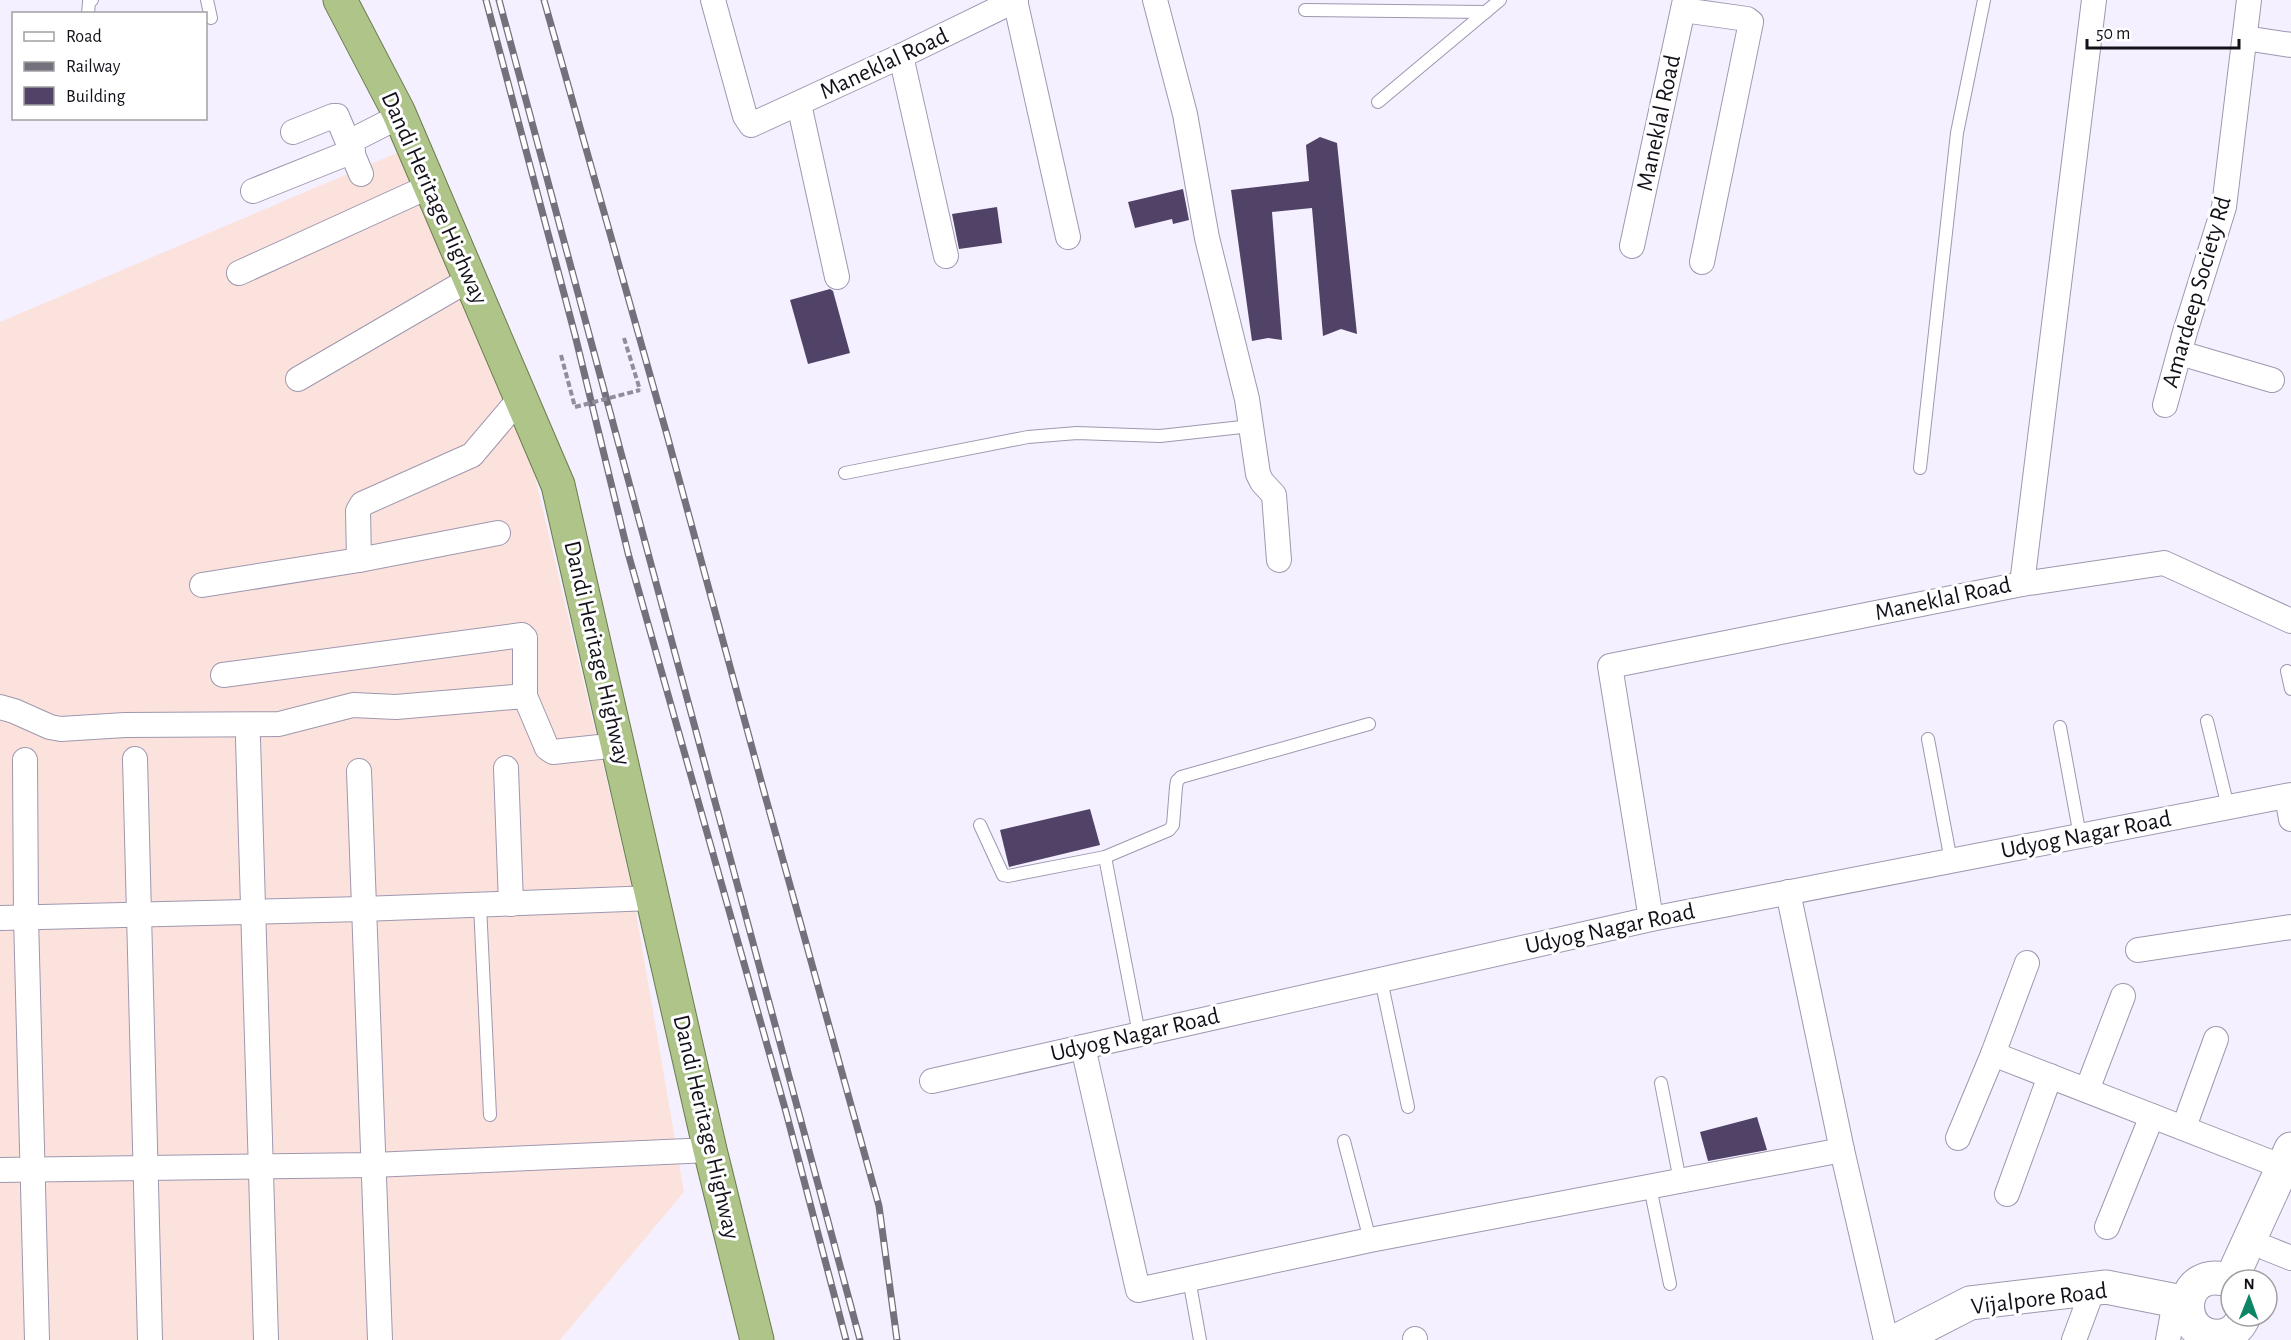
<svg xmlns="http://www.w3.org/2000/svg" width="2291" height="1340" viewBox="0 0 2291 1340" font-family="'Alegreya Sans',sans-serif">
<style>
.industrial{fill:#fce2dc}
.building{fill:#504367}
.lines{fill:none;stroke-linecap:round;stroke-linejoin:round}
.service-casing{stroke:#9f97af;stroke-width:14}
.minor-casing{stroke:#9f97af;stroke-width:26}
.secondary-casing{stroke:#9f97af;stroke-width:35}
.trunk-casing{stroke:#6b7b4e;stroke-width:35}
.path{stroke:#918d9a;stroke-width:4;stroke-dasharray:6 3;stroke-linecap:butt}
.service{stroke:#fff;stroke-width:12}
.minor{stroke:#fff;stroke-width:24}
.secondary{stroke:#fff;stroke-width:33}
.trunk{stroke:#aec488;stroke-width:33}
.rail-casing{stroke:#75717c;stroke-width:7}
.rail{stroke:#fff;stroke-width:4.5;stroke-dasharray:14;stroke-linecap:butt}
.path-bridge{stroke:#918d9a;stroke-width:4;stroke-dasharray:6 3;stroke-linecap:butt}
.labels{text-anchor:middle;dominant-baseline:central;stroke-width:6;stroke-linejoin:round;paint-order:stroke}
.street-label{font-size:24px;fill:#131019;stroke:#fff}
</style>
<rect width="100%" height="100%" fill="#f5f0ff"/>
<!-- industrial -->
<polygon class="industrial" points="399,152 533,468 631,883 684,1192 560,1340 0,1340 0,322"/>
<!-- building -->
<g class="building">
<polygon points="1320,137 1337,143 1357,334 1341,329 1323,336 1312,208 1272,212 1282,340 1268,338 1252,341 1231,190 1309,181 1306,145"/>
<polygon points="1183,189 1189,220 1173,224 1172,219 1135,228 1128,202"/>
<polygon points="997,207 1002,243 959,249 952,214"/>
<polygon points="830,289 833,291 850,353 808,364 790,300"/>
<polygon points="1090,809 1100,845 1009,867 1000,830"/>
<polygon points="1757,1117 1767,1150 1708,1161 1700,1132"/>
</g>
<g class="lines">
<!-- service casing -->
<g class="service-casing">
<g id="service">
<polyline points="207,0 211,18"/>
<polyline points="1305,10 1486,12"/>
<polyline points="88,14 89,2 92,0"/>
<polyline points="1378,102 1500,0"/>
<polyline points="1920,468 1957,133 1984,0"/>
<polyline points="845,473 1028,437 1077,433 1160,436 1251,426"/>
<polyline points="2287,671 2291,689"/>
<polyline points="2207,721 2228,807"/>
<polyline points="2060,727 2080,836"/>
<polyline points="1928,739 1951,861"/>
<polyline points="980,825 1003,875 1008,876 1105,857"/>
<polyline points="480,905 490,1115"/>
<polyline points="1381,980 1408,1107"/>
<polyline points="1139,1034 1105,857 1169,830 1173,825 1176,787 1177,781 1181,777 1369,724"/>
<polyline points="1661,1083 1680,1181"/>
<polyline points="1344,1141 1370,1240"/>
<polyline points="1650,1187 1670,1284"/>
<polyline points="1189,1279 1200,1340"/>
</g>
</g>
<!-- minor casing -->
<g class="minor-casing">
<g id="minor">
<polyline points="713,0 745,116 751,125 901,56 1016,0"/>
<polyline points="1015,0 1068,237"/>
<polyline points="1155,0 1185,114 1207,238 1247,399 1258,474 1262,482 1274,495 1279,560"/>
<polyline points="1683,10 1747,19 1751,22 1702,262"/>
<polyline points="2245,38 2291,45"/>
<polyline points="901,56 946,256"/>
<polyline points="799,104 837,277"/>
<polyline points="293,132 333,116 337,116 361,174"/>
<polyline points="349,142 400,116"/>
<polyline points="253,191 353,151"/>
<polyline points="1632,246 1685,0"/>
<polyline points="239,273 430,186"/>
<polyline points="2180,353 2272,380"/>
<polyline points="298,379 470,279"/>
<polyline points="2165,405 2185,332 2224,207 2249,0"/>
<polyline points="359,560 358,511 362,504 472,455 521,397"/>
<polyline points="2022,584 2164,563 2291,621"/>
<polyline points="202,585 359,560 498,533"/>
<polyline points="223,675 522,635 525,638 525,696"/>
<polyline points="0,707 14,711 50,727 61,729 125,725 279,724 353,705 396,707 525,696 547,748 553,752 618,745"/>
<polyline points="248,739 266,1339"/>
<polyline points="135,759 150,1340"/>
<polyline points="25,760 26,917 37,1340"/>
<polyline points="506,768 511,904"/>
<polyline points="359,771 380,1340"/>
<polyline points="2287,796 2291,819"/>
<polyline points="1788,892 1842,1150 1886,1340"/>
<polyline points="0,918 362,909 653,898"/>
<polyline points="1651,919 1610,666 2022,584 2094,0"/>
<polyline points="2138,950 2291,927"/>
<polyline points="1083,1047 1138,1290 1370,1240 1842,1150"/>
<polyline points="1993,1054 2283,1167"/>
<polyline points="932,1081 1651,919 2291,795"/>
<polyline points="2087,1090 2123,996"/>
<polyline points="2184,1127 2216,1039"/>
<polyline points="1958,1138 1993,1054 2027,963"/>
<polyline points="0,1170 373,1165 710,1150"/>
<polyline points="2007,1194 2050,1076"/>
<polyline points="2107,1227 2152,1116"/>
<polyline points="2266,1248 2291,1258"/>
<polyline points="1415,1339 1415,1340"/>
<polyline points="2074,1340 2093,1289"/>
<polyline points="2168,1340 2175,1301"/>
</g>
</g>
<!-- secondary casing -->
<g class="secondary-casing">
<g id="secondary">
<polyline points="2231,1280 2291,1149"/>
<path d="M 2231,1281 C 2177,1262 2173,1340 2221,1336 C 2232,1335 2240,1326 2244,1316"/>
<polyline points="1898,1340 1970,1303 2106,1287 2187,1303"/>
</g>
</g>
<!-- trunk casing -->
<g class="trunk-casing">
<polyline id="trunk" points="340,0 398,111 558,485 710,1150 757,1340"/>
</g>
<!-- path -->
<g class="path">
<polyline points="624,338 640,390"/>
<polyline points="561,355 575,407"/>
</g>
<!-- service -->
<use href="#service" class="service"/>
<!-- minor -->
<use href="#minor" class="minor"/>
<!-- secondary -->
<use href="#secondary" class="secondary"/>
<!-- trunk -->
<use href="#trunk" class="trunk"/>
<!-- rail casing -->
<g class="rail-casing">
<g id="rail">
<polyline points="486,0 575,335 628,553 786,1112 846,1340"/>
<polyline points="499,0 860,1340"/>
<polyline points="544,0 667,435 763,788 879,1206 897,1340"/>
</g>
</g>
<!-- rail -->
<use href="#rail" class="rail"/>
<!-- path-bridge -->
<polyline class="path-bridge" points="575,407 640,390"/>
</g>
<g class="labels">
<!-- street labels -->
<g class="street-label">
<text transform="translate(884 64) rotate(-25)">Maneklal Road</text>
<text transform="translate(1659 123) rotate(-78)">Maneklal Road</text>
<text transform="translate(434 198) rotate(66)">Dandi Heritage Highway</text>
<text transform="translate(2197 292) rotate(-74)">Amardeep Society Rd</text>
<text transform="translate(1943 599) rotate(-12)">Maneklal Road</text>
<text transform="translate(597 653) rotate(77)">Dandi Heritage Highway</text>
<text transform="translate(2086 835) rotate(-11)">Udyog Nagar Road</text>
<text transform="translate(1610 929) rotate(-12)">Udyog Nagar Road</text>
<text transform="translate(1135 1035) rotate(-13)">Udyog Nagar Road</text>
<text transform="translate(706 1127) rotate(77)">Dandi Heritage Highway</text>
<text transform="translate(2039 1299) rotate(-7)">Vijalpore Road</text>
</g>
</g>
<!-- legend -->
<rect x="12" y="12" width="195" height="108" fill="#ffffff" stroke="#a19fa3" stroke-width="1.5"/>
<rect x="24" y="32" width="30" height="9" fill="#ffffff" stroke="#a19fa3" stroke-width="1.5"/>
<text x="66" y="42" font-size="18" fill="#131019">Road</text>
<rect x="24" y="62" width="30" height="9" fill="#75717c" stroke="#a19fa3" stroke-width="1.5"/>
<text x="66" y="72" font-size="18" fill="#131019">Railway</text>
<rect x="24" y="87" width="30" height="18" fill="#504367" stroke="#a19fa3" stroke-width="1.5"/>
<text x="66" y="102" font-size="18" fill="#131019">Building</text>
<!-- north arrow -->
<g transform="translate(2249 1298) rotate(1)"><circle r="28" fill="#ffffff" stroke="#a19fa3" stroke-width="1.5"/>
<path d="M0-4.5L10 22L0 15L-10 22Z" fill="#0e8666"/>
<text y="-9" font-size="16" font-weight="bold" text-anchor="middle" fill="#131019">N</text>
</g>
<!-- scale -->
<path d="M2087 39v9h152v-9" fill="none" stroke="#131019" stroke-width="3"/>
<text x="2096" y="39" font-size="18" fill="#131019" stroke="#ffffff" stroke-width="4.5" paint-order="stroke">50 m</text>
</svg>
